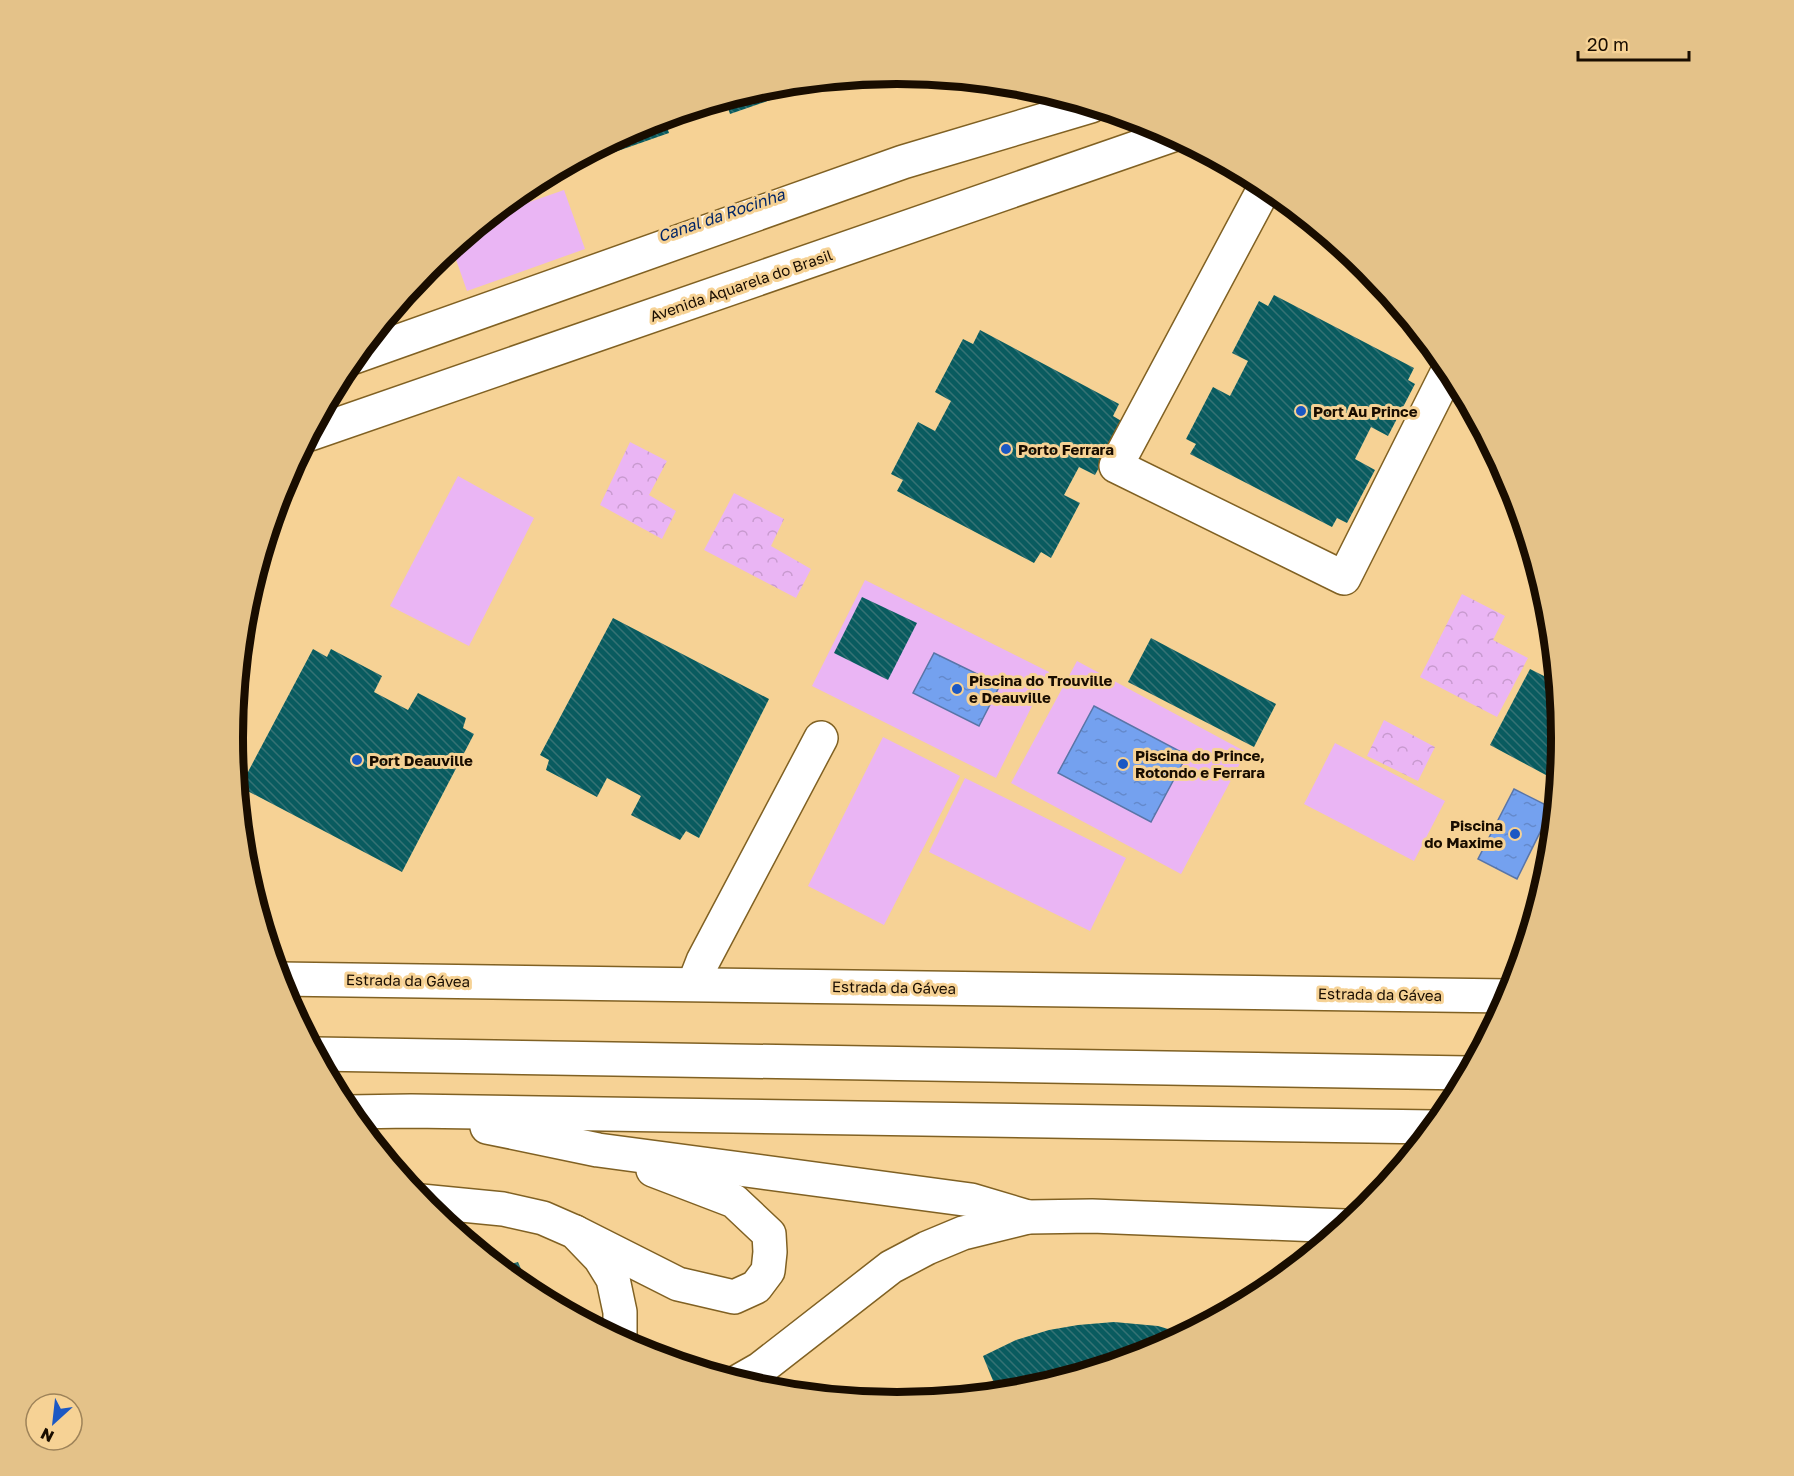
<svg xmlns="http://www.w3.org/2000/svg" width="1794" height="1476" viewBox="0 0 1794 1476" font-family="'Golos Text',sans-serif">
<style>
.park{fill:url(#park-crowns)}
.garden{fill:#eab5f4}
.water{fill:url(#water-ripples);stroke:#5975a7;stroke-width:1.5}
.building{fill:url(#building-back-hatch)}
.lines{fill:none;stroke-linecap:round;stroke-linejoin:round}
.minor-casing{stroke:#806123;stroke-width:36}
.major-casing{stroke:#806123;stroke-width:36}
.highway-casing{stroke:#806123;stroke-width:36}
.minor{stroke:#fff;stroke-width:33}
.major{stroke:#fff;stroke-width:33}
.highway{stroke:#fff;stroke-width:33}
.poi-dot{fill:#1b58c4;stroke:#f6d295;stroke-width:2}
.labels{text-anchor:middle;dominant-baseline:central;stroke-width:6;stroke-linejoin:round;paint-order:stroke}
.street-label{font-size:15px;fill:#190d00;stroke:#f6d295}
.poi-label{font-size:15px;font-weight:bold;fill:#190d00;stroke:#f6d295;text-anchor:start}
.water-label{font-size:16px;font-style:italic;fill:#002567;stroke:#f6d295}
.rim{fill:none;stroke:#190d00;stroke-width:8}
</style>
<defs>
<pattern id="park-crowns" width="20" height="18" patternUnits="userSpaceOnUse" patternTransform="scale(1.5)"><rect width="20" height="18" fill="#eab5f4"/><path d="M2 6a3 3 0 1 1 6 0M12 15a3 3 0 1 1 6 0" fill="none" stroke="#c89acf"/></pattern>
<pattern id="water-ripples" width="26" height="14" patternUnits="userSpaceOnUse" patternTransform="scale(1.5)"><rect width="26" height="14" fill="#74a1ef"/><path d="M2 4q2-2 4 0t4 0M15 11q2-2 4 0t4 0" fill="none" stroke="#6489cb"/></pattern>
<pattern id="building-back-hatch" width="6" height="6" patternUnits="userSpaceOnUse" patternTransform="scale(1.5)"><rect width="6" height="6" fill="#095b5f"/><path d="M-1 5l2 2M0 0l6 6M5-1l2 2" fill="none" stroke="#357274"/></pattern>
</defs>
<rect width="100%" height="100%" fill="#f6d295"/>
<!-- park -->
<g class="park">
<polygon points="630,442 667,461 649,495 676,511 662,539 600,505"/>
<polygon points="734,493 784,519 771,546 811,569 796,598 704,550"/>
<polygon points="1462,594 1505,616 1493,640 1528,658 1497,717 1420,677"/>
<polygon points="1384,720 1435,747 1418,781 1367,756"/>
</g>
<!-- garden -->
<g class="garden">
<polygon points="564,190 585,249 467,291 452,248 492,215"/>
<polygon points="458,476 534,518 469,646 390,606"/>
<polygon points="865,580 1049,672 996,778 812,686"/>
<polygon points="1077,661 1246,752 1181,874 1011,783"/>
<polygon points="883,737 960,776 884,925 808,886"/>
<polygon points="1335,743 1445,801 1414,861 1304,804"/>
<polygon points="965,778 1126,858 1090,931 929,852"/>
</g>
<!-- water -->
<g class="water">
<polygon points="934,653 1000,685 979,726 913,693"/>
<polygon points="1094,706 1187,755 1151,822 1058,773"/>
<polygon points="1514,789 1552,808 1517,879 1478,859"/>
</g>
<!-- building -->
<g class="building">
<polygon points="803,83 805,88 730,114 725,99 768,86"/>
<polygon points="664,118 669,133 595,159 592,151 643,124"/>
<polygon points="1274,295 1414,368 1408,380 1415,384 1388,436 1371,427 1355,459 1375,470 1347,523 1337,518 1332,527 1190,454 1196,444 1186,439 1213,387 1230,396 1248,361 1232,353 1259,301 1268,306"/>
<polygon points="980,330 1119,404 1113,416 1123,422 1095,475 1079,467 1064,495 1080,503 1051,558 1041,552 1034,563 897,491 903,480 891,474 918,422 935,431 951,401 935,392 963,339 973,344"/>
<polygon points="862,597 917,623 888,680 834,653"/>
<polygon points="613,618 769,699 699,838 686,831 680,840 631,815 641,796 607,778 597,797 546,770 549,760 540,755"/>
<polygon points="1151,638 1276,704 1254,747 1128,682"/>
<polygon points="313,649 327,657 331,649 382,676 374,692 408,710 418,693 466,718 463,728 474,734 402,872 240,787"/>
<polygon points="1530,669 1556,682 1561,738 1557,781 1490,745"/>
<polygon points="518,1262 529,1287 538,1289 557,1300 565,1310 528,1290 499,1267"/>
<polygon points="1114,1322 1158,1326 1185,1334 1151,1352 1026,1390 998,1393 983,1356 1016,1340 1049,1330 1078,1325"/>
<polygon points="942,1387 946,1398 905,1402 905,1401"/>
</g>
<g class="lines">
<!-- minor casing -->
<g class="minor-casing">
<g id="minor">
<polyline points="1266,185 1116,466 1344,578 1449,369"/>
<polyline points="354,357 903,162 1091,106"/>
<polyline points="310,434 1173,135"/>
<polyline points="694,984 703,961 821,738"/>
<polyline points="421,1201 503,1209 543,1218 575,1232 600,1258 613,1279 620,1312 620,1340"/>
</g>
</g>
<!-- major casing -->
<g class="major-casing">
<g id="major">
<polyline points="279,979 1509,996"/>
<polyline points="739,1381 760,1369 891,1267 927,1248 963,1233 1028,1217 1092,1216 1345,1226"/>
</g>
</g>
<!-- highway casing -->
<g class="highway-casing">
<g id="highway">
<polyline points="316,1054 1468,1073"/>
<polyline points="348,1112 411,1111 1434,1127"/>
<polyline points="487,1127 598,1150 971,1200 1028,1217"/>
<polyline points="575,1232 678,1284 734,1297 756,1287 768,1271 770,1252 769,1234 734,1201 653,1170"/>
</g>
</g>
<!-- minor -->
<use href="#minor" class="minor"/>
<!-- major -->
<use href="#major" class="major"/>
<!-- highway -->
<use href="#highway" class="highway"/>
</g>
<!-- markers -->
<g class="poi-dot">
<circle cx="1301" cy="411" r="6"/>
<circle cx="1006" cy="449" r="6"/>
<circle cx="957" cy="689" r="6"/>
<circle cx="357" cy="760" r="6"/>
<circle cx="1123" cy="764" r="6"/>
<circle cx="1515" cy="834" r="6"/>
</g>
<g class="labels">
<!-- street labels -->
<g class="street-label">
<text transform="translate(741 285) rotate(-19)">Avenida Aquarela do Brasil</text>
<text transform="translate(408 980) rotate(1)">Estrada da Gávea</text>
<text transform="translate(894 987) rotate(1)">Estrada da Gávea</text>
<text transform="translate(1380 994) rotate(1)">Estrada da Gávea</text>
</g>
<!-- poi labels -->
<g class="poi-label">
<text x="1313" y="411">Port Au Prince</text>
<text x="1018" y="449">Porto Ferrara</text>
<text x="969" y="680">Piscina do Trouville<tspan x="969" dy="17">e Deauville</tspan></text>
<text x="1135" y="755">Piscina do Prince,<tspan x="1135" dy="17">Rotondo e Ferrara</tspan></text>
<text x="369" y="760">Port Deauville</text>
<text x="1503" y="825" text-anchor="end">Piscina<tspan x="1503" dy="17">do Maxime</tspan></text>
</g>
<!-- water labels -->
<g class="water-label">
<text transform="translate(721 215) rotate(-19)">Canal da Rocinha</text>
</g>
</g>
<!-- crop -->
<path d="M0 0H1794V1476H0ZM243 738a654 654 0 1 1 1308 0a654 654 0 1 1-1308 0Z" fill="#e4c289" fill-rule="evenodd"/>
<path class="rim" d="M243 738a654 654 0 1 1 1308 0a654 654 0 1 1-1308 0Z"/>
<!-- north arrow -->
<g transform="translate(54 1422) rotate(207)"><circle r="28" fill="#f6d295" stroke="#9e8359" stroke-width="1.5"/>
<path d="M0-4.5L10 22L0 15L-10 22Z" fill="#1b58c4"/>
<text y="-9" font-size="16" font-weight="bold" text-anchor="middle" fill="#190d00">N</text>
</g>
<!-- scale -->
<path d="M1578 51v9h111v-9" fill="none" stroke="#190d00" stroke-width="3"/>
<text x="1587" y="51" font-size="18" fill="#190d00" stroke="#f6d295" stroke-width="4.5" paint-order="stroke">20 m</text>
</svg>
